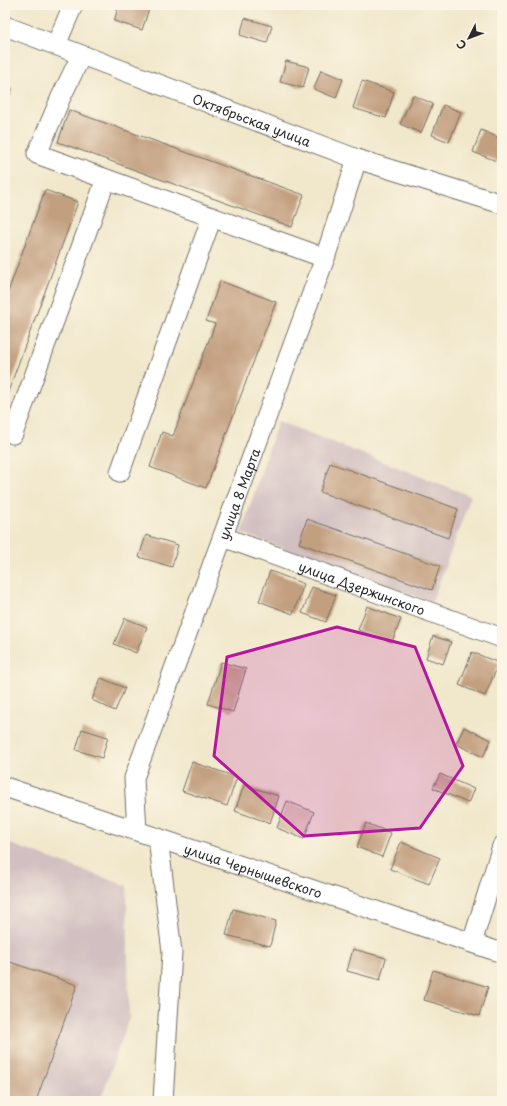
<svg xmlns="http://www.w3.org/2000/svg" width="507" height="1106" viewBox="0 0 507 1106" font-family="'Playpen Sans',sans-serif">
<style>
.industrial{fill:#d2bfc1}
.building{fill:#c29f7f}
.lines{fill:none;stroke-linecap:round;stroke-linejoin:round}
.minor-casing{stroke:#706d63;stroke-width:21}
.minor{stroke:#fff;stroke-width:19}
.marked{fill:#b5179e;fill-opacity:0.2;stroke:#b5179e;stroke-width:3;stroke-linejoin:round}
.labels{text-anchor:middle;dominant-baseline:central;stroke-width:3.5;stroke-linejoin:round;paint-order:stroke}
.street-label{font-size:13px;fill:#2b2b2b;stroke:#fcf5e5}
</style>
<rect width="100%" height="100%" fill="#fcf5e5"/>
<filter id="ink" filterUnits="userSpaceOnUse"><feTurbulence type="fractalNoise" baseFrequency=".025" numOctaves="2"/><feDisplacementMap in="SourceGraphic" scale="8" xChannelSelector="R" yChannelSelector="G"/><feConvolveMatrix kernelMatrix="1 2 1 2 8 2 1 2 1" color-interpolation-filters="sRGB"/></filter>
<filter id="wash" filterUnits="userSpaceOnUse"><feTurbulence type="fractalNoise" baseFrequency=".012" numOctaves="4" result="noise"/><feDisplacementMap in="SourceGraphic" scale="16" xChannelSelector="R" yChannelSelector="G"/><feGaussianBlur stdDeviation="0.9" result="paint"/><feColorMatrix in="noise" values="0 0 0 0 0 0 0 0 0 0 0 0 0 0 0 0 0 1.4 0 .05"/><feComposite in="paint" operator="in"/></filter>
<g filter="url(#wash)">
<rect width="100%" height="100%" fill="#f1e8cc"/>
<!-- industrial -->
<g class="industrial">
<polygon points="278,421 471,496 432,602 241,533"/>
<polygon points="5,842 127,886 129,1018 100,1101 5,1101"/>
</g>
<g id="blocks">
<!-- building -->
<g class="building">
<polygon points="119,5 137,5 149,9 142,30 114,21"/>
<polygon points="245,18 272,26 267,43 240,35"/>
<polygon points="286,61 309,67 303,88 280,82"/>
<polygon points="321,70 343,79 336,98 314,89"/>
<polygon points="362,81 394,92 386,118 353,108"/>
<polygon points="5,86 12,89 5,109"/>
<polygon points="413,95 433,104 421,133 400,124"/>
<polygon points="443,105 461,112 449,142 432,135"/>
<polygon points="69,110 304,195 292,227 58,142"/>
<polygon points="481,130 502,139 502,163 473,152"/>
<polygon points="45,190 78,202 5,400 5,300"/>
<polygon points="220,281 276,302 206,488 150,467 162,432 173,436 215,324 206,321"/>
<polygon points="330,463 458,509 448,538 320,492"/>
<polygon points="307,519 440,566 432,590 299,543"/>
<polygon points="146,535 178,545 172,567 139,557"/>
<polygon points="270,571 304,584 293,614 259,601"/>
<polygon points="312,587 336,595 326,622 302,613"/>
<polygon points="367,606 401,619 392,642 358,630"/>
<polygon points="125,618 147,627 136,653 114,644"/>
<polygon points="433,636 451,642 443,664 426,658"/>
<polygon points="472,652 499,663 485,696 459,685"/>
<polygon points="221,662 246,669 233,712 208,704"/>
<polygon points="101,678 125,688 115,711 92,700"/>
<polygon points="464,727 491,740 483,757 456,744"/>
<polygon points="82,729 108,737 102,758 76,750"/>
<polygon points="192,762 237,777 227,806 182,791"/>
<polygon points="440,774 474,789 468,803 433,788"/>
<polygon points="244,785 279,796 270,823 235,811"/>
<polygon points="287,801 314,812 304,839 277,828"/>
<polygon points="366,823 391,833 382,857 357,847"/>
<polygon points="401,842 440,858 429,884 390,869"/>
<polygon points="233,909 276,921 270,946 226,935"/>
<polygon points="353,949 386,958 380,980 347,971"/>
<polygon points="10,962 77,985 36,1101 5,1101 5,976"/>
<polygon points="433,970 488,987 479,1016 424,1000"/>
</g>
</g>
</g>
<g filter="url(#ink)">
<use href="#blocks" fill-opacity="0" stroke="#706d63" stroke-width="1"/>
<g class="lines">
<!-- minor casing -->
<g class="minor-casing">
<g id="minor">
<path id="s1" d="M 5,26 L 357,159 L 502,204"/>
<polyline points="56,45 73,5"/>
<polyline points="81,56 61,97 37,154 325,258"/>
<polyline points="13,434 106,179"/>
<polyline points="120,472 212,217"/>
<path id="s2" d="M 223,537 L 502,638"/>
<path id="s3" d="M 5,787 L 502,953"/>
<path id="s4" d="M 137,831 L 134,778 L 325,258 L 357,159"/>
<polyline points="158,838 172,952 163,1101"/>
<polyline points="472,943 502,846"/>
</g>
</g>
<!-- minor -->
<use href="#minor" class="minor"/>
</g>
</g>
<!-- marked area -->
<path class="marked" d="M 337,627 L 415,647 L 463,766 L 420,828 L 304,836 L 214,756 L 227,657 Z"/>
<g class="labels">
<!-- street labels -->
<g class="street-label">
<text stroke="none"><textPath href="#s1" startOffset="264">Октябрьская улица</textPath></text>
<text stroke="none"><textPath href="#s4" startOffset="356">улица 8 Марта</textPath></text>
<text stroke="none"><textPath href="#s2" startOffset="148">улица Дзержинского</textPath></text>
<text stroke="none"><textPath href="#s3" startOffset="262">улица Чернышевского</textPath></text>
</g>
</g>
<!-- margin -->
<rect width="507" height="1106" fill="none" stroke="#fcf5e5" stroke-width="20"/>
<!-- north arrow -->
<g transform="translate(469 38) rotate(228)" stroke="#fcf5e5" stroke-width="3" paint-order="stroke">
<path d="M0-3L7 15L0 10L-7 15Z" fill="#2b2b2b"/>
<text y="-6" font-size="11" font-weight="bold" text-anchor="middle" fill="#2b2b2b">С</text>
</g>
</svg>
